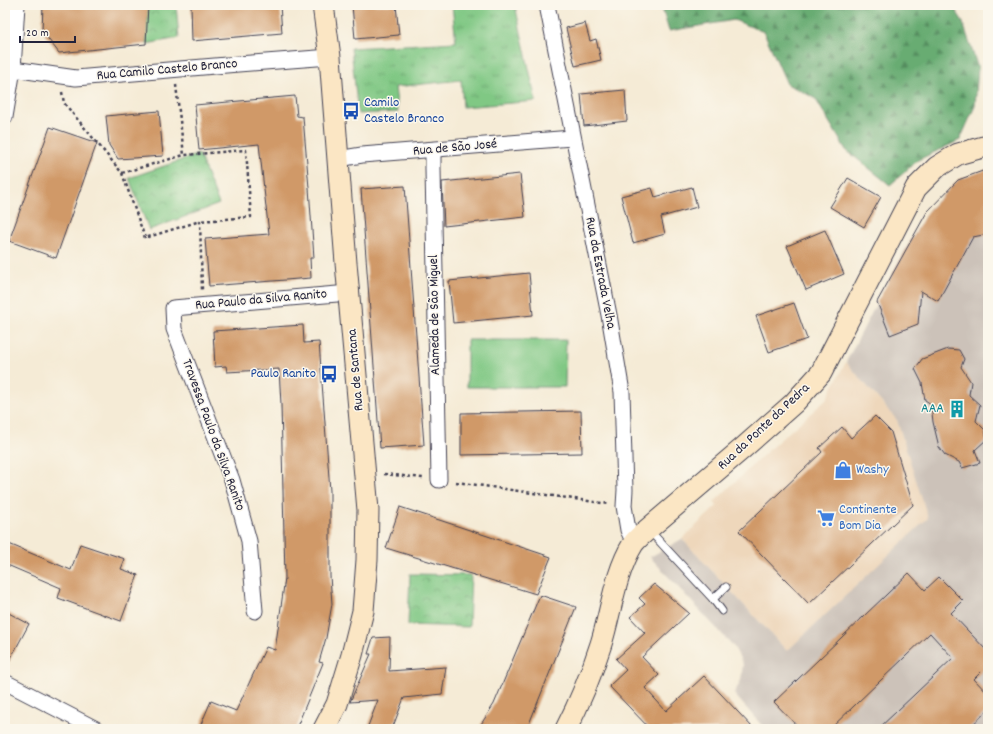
<svg xmlns="http://www.w3.org/2000/svg" width="993" height="734" viewBox="0 0 993 734" font-family="Dekko,sans-serif">
<style>
.built{fill:#eed7bb}
.industrial{fill:#ccc2b9}
.grass{fill:url(#grass-tufts);stroke:#517560}
.forest{fill:url(#forest-firs);stroke:#456756}
.park{fill:url(#park-crowns);stroke:#517560}
.pitch{fill:#80c884;stroke:#517560}
.building{fill:#d09968}
.lines{fill:none;stroke-linecap:round;stroke-linejoin:round}
.lane-casing{stroke:#424052;stroke-width:9}
.street-casing{stroke:#424052;stroke-width:17}
.secondary-casing{stroke:#424052;stroke-width:23}
.path{stroke:#424052;stroke-width:2.5;stroke-dasharray:3 3;stroke-linecap:butt}
.lane{stroke:#fff;stroke-width:7}
.street{stroke:#fff;stroke-width:15}
.secondary{stroke:#fbe6c4;stroke-width:21}
.labels{text-anchor:middle;dominant-baseline:central;stroke-width:3;stroke-linejoin:round;paint-order:stroke}
.street-label{font-size:14px;fill:#22223b;stroke:#fbf7ec}
.transit-label{font-size:14px;fill:#164399;stroke:#fbf7ec;text-anchor:start}
.culture-label{font-size:14px;fill:#0d838f;stroke:#fbf7ec;text-anchor:end}
.shop-label{font-size:14px;fill:#366cbe;stroke:#fbf7ec;text-anchor:start}
</style>
<defs>
<pattern id="grass-tufts" width="24" height="20" patternUnits="userSpaceOnUse"><rect width="24" height="20" fill="#80c884"/><path d="M3 7l-1-3M5 7V3M7 7l1-3M15 17l-1-3M17 17v-4M19 17l1-3" fill="none" stroke="#68a26d"/></pattern>
<pattern id="forest-firs" width="22" height="20" patternUnits="userSpaceOnUse"><rect width="22" height="20" fill="#68ac72"/><path d="M5 1l3.5 6h-7zM16 11l3.5 6h-7z" fill="#558c5f"/></pattern>
<pattern id="park-crowns" width="20" height="18" patternUnits="userSpaceOnUse"><rect width="20" height="18" fill="#80c884"/><path d="M2 6a3 3 0 1 1 6 0M12 15a3 3 0 1 1 6 0" fill="none" stroke="#68a26d"/></pattern>
</defs>
<rect width="100%" height="100%" fill="#fbf7ec"/>
<filter id="ink" filterUnits="userSpaceOnUse"><feTurbulence type="fractalNoise" baseFrequency=".025" numOctaves="2"/><feDisplacementMap in="SourceGraphic" scale="8" xChannelSelector="R" yChannelSelector="G"/><feConvolveMatrix kernelMatrix="1 2 1 2 8 2 1 2 1" color-interpolation-filters="sRGB"/></filter>
<filter id="wash" filterUnits="userSpaceOnUse"><feTurbulence type="fractalNoise" baseFrequency=".012" numOctaves="4" result="noise"/><feDisplacementMap in="SourceGraphic" scale="16" xChannelSelector="R" yChannelSelector="G"/><feGaussianBlur stdDeviation="0.9" result="paint"/><feColorMatrix in="noise" values="0 0 0 0 0 0 0 0 0 0 0 0 0 0 0 0 0 1.4 0 .05"/><feComposite in="paint" operator="in"/></filter>
<g filter="url(#wash)">
<rect width="100%" height="100%" fill="#f5ebd6"/>
<!-- built -->
<polygon class="built" points="846,362 897,420 929,518 787,651 682,539 717,506 714,502 773,446 826,400"/>
<!-- industrial -->
<polygon class="industrial" points="988,170 988,729 765,729 734,694 741,680 743,664 734,647 650,557 682,539 787,651 928,518 897,420 846,362 903,253 929,209 958,180"/>
<!-- grass -->
<polygon class="grass" points="452,5 515,5 536,101 463,107 461,80 395,87 398,112 358,114 351,48 456,42"/>
<!-- forest -->
<polygon class="forest" points="661,5 952,5 962,20 978,68 975,106 960,140 918,160 890,185 846,150 815,98 787,84 764,32 734,20 669,31"/>
<!-- park -->
<g class="park">
<polygon points="148,5 176,5 179,38 146,44"/>
<polygon points="199,154 219,204 149,230 129,178"/>
<polygon points="410,574 471,575 469,627 408,625"/>
</g>
<!-- pitch -->
<polygon class="pitch" points="467,340 566,340 565,387 467,387"/>
<g id="blocks">
<!-- building -->
<g class="building">
<polygon points="43,5 148,5 146,44 59,53 42,31"/>
<polygon points="191,5 280,5 282,33 192,41"/>
<polygon points="352,5 396,5 399,35 355,39"/>
<polygon points="585,23 590,41 596,39 601,60 575,66 566,28"/>
<polygon points="625,90 627,121 584,126 581,94"/>
<polygon points="295,96 297,116 303,117 309,188 314,258 310,258 311,278 209,286 205,239 269,234 259,144 199,150 195,105"/>
<polygon points="159,111 163,156 118,159 109,145 106,116"/>
<polygon points="50,127 97,143 56,258 9,241"/>
<polygon points="988,169 988,234 973,237 938,301 921,291 918,324 890,335 877,302 927,212 958,180"/>
<polygon points="520,174 525,217 444,226 442,182"/>
<polygon points="848,178 881,197 864,227 830,207"/>
<polygon points="405,186 424,445 380,448 361,189"/>
<polygon points="692,187 697,207 661,217 665,234 633,243 621,196 652,188 655,197"/>
<polygon points="825,230 844,274 806,290 787,246"/>
<polygon points="529,273 533,315 453,323 449,281"/>
<polygon points="794,303 807,339 769,352 756,316"/>
<polygon points="303,325 304,343 319,342 330,491 330,576 332,604 326,638 319,662 323,663 296,729 199,729 211,701 236,711 266,647 275,650 285,578 281,404 279,369 227,372 226,366 215,367 213,331"/>
<polygon points="948,349 959,350 964,359 961,367 971,382 969,395 980,405 976,421 985,430 987,439 975,450 980,463 962,468 959,462 945,455 939,447 933,422 931,404 925,400 922,383 915,369 922,359"/>
<polygon points="581,411 582,453 461,455 461,413"/>
<polygon points="875,416 891,432 913,505 809,604 739,531 822,452 819,448 842,427 851,438"/>
<polygon points="400,507 551,557 536,594 386,548"/>
<polygon points="9,544 71,570 80,544 125,559 121,569 138,575 121,621 58,598 61,588 5,564 5,553"/>
<polygon points="909,573 925,590 939,577 963,601 951,613 988,652 988,665 974,679 988,694 988,710 968,729 878,729 953,658 930,633 830,729 800,729 774,702"/>
<polygon points="654,584 689,613 642,657 659,675 645,688 666,711 704,676 754,729 650,729 609,686 626,670 616,659 645,633 630,617 645,604 639,598"/>
<polygon points="540,595 576,607 529,724 526,729 478,729 494,704"/>
<polygon points="5,611 29,624 5,669"/>
<polygon points="390,637 389,671 446,667 442,694 404,698 392,729 378,729 368,726 378,700 350,702 371,654 368,654 373,638"/>
</g>
</g>
</g>
<g filter="url(#ink)">
<use href="#blocks" fill-opacity="0" stroke="#424052" stroke-width="1"/>
<g class="lines">
<!-- lane casing -->
<g class="lane-casing">
<g id="lane">
<polyline points="649,530 713,599 726,587"/>
<polyline points="713,599 722,611"/>
</g>
</g>
<!-- street casing -->
<g class="street-casing">
<g id="street">
<polyline points="547,5 609,315 622,392 625,490 624,506 628,530 634,543"/>
<polyline points="5,66 13,69 76,78 238,64 330,57"/>
<polyline points="5,117 13,69 17,5"/>
<polyline points="433,150 433,169 439,480"/>
<polyline points="338,159 362,155 572,138"/>
<polyline points="255,611 249,541 232,480 174,329 173,308 349,293"/>
<polyline points="5,682 96,729"/>
</g>
</g>
<!-- secondary casing -->
<g class="secondary-casing">
<g id="secondary">
<polyline points="323,5 330,57 346,263 368,510 367,560 363,611 352,655 337,704 324,729"/>
<path d="M 566,729 C 580,702 592,672 601,644 C 611,612 615,573 633,544 C 637,538 643,534 648,529 L 742,449 L 794,403 L 821,373 L 916,188 L 937,167 L 958,154 L 983,147 L 988,147"/>
</g>
</g>
<!-- path -->
<g class="path">
<polyline points="176,85 184,155"/>
<polyline points="62,92 64,103 122,173 145,238 200,221 202,290"/>
<polyline points="122,173 184,155 246,150 251,217 200,221"/>
<polyline points="384,474 423,478"/>
<polyline points="456,482 609,504"/>
</g>
<!-- lane -->
<use href="#lane" class="lane"/>
<!-- street -->
<use href="#street" class="street"/>
<!-- secondary -->
<use href="#secondary" class="secondary"/>
</g>
</g>
<!-- icons -->
<defs>
<g id="bus-bare" transform="scale(1.38)"><path d="M-5-6H5V4H4V6H2V4H-2V6H-4V4H-5ZM-3.5-4V0h7V-4ZM-3.5 1.2v1.5H-2V1.2ZM2 1.2v1.5H3.5V1.2Z" fill="#1a4fb4" stroke="#fbf7ec" stroke-width="2.5" paint-order="stroke"/></g>
<g id="building-bare" transform="scale(1.38)"><path d="M-4-6H4V6H1V3H-1V6H-4ZM-2.5-4.3h1.7v1.8h-1.7ZM.8-4.3h1.7v1.8H.8ZM-2.5-1h1.7V.8h-1.7ZM.8-1h1.7V.8H.8Z" fill="#0f9aa8" stroke="#fbf7ec" stroke-width="2.5" paint-order="stroke"/></g>
<g id="shop-bare" transform="scale(1.38)"><path d="M-5-2.5h2.3a2.7 3.5 0 0 1 5.4 0H5L5.5 6h-11ZM-1.5-2.5h3a1.5 2.3 0 0 0-3 0Z" fill="#3f7fe0" stroke="#fbf7ec" stroke-width="2.5" paint-order="stroke"/></g>
<g id="supermarket-bare" transform="scale(1.38)"><path d="M-6-5.5h2.5l.6 2H6L4.5 2H-2.5L-4.4-4H-6ZM-1.5 3.2a1.3 1.3 0 1 0 .1 0ZM3 3.2a1.3 1.3 0 1 0 .1 0Z" fill="#3f7fe0" stroke="#fbf7ec" stroke-width="2.5" paint-order="stroke"/></g>
</defs>
<g fill-rule="evenodd">
<use href="#bus-bare" x="351" y="111"/>
<use href="#bus-bare" x="329" y="374"/>
<use href="#building-bare" x="957" y="409"/>
<use href="#shop-bare" x="843" y="470"/>
<use href="#supermarket-bare" x="826" y="518"/>
</g>
<g class="labels">
<!-- street labels -->
<g class="street-label">
<text transform="translate(167 70) rotate(-5)">Rua Camilo Castelo Branco</text>
<text transform="translate(455 148) rotate(-5)">Rua de São José</text>
<text transform="translate(600 273) rotate(79)">Rua da Estrada Velha</text>
<text transform="translate(261 300) rotate(-5)">Rua Paulo da Silva Ranito</text>
<text transform="translate(435 315) rotate(-91)">Alameda de São Miguel</text>
<text transform="translate(356 370) rotate(-95)">Rua de Santana</text>
<text transform="translate(764 427) rotate(-43)">Rua da Ponte da Pedra</text>
<text transform="translate(213 435) rotate(70)">Travessa Paulo da Silva Ranito</text>
</g>
<!-- transit labels -->
<g class="transit-label">
<text x="364" y="103">Camilo<tspan x="364" dy="16">Castelo Branco</tspan></text>
<text x="316" y="374" text-anchor="end">Paulo Ranito</text>
</g>
<!-- culture labels -->
<g class="culture-label">
<text x="944" y="409">AAA</text>
</g>
<!-- shop labels -->
<g class="shop-label">
<text x="856" y="470">Washy</text>
<text x="839" y="510">Continente<tspan x="839" dy="16">Bom Dia</tspan></text>
</g>
</g>
<!-- margin -->
<rect width="993" height="734" fill="none" stroke="#fbf7ec" stroke-width="20"/>
<!-- scale -->
<path d="M20 36v6h55v-6" fill="none" stroke="#22223b" stroke-width="2"/>
<text x="26" y="36" font-size="12" fill="#22223b" stroke="#fbf7ec" stroke-width="3" paint-order="stroke">20 m</text>
</svg>
